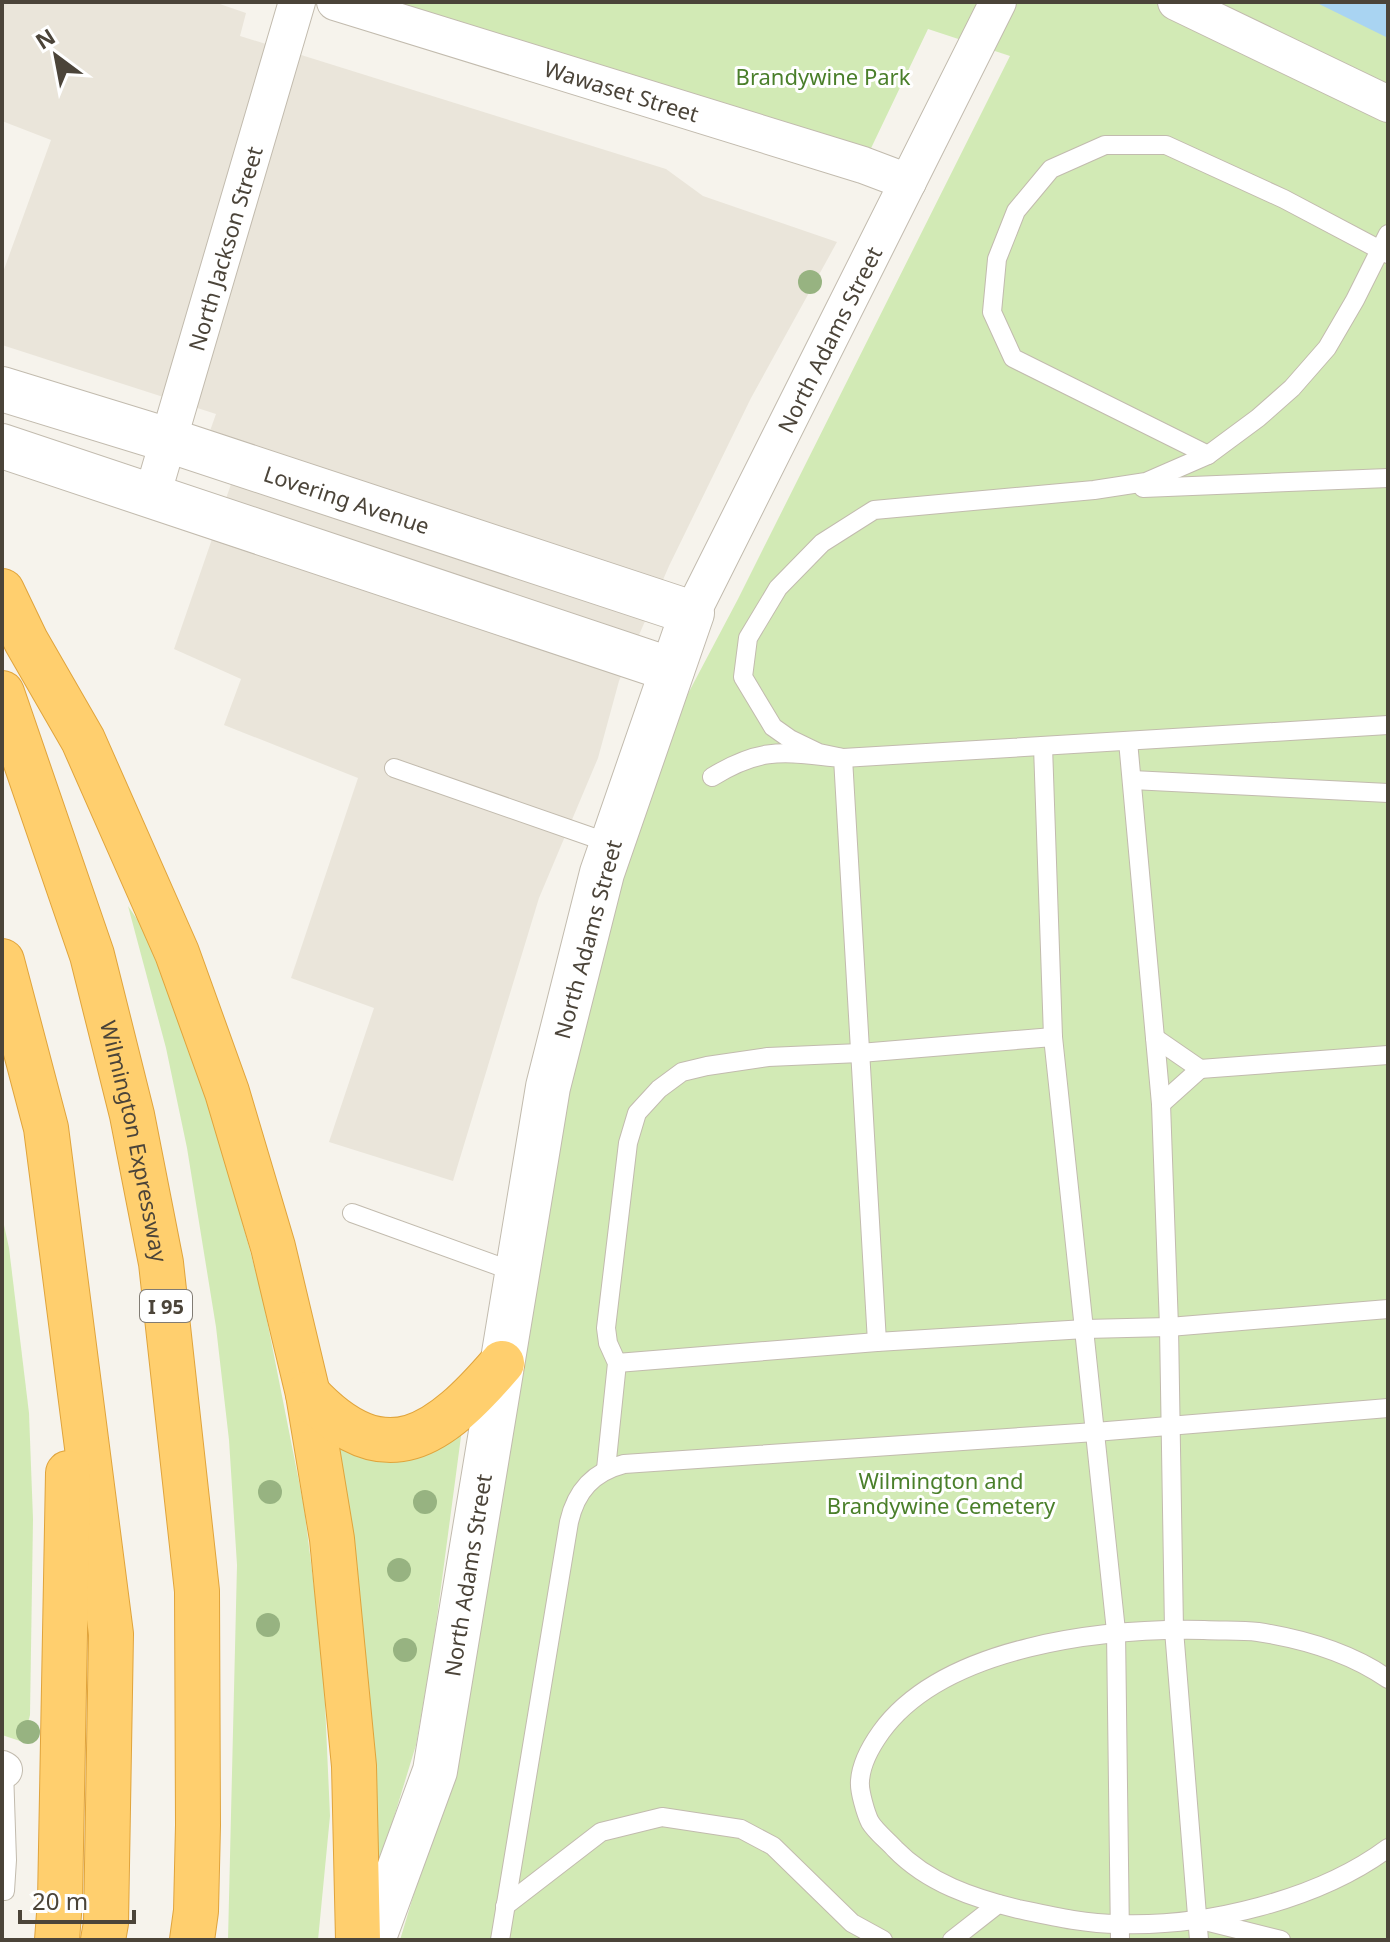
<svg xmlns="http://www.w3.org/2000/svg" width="1390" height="1942" viewBox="0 0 1390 1942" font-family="'Noto Sans',sans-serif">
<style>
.residential{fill:#eae5da}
.green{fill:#d2eab5}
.water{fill:#a9d4f2}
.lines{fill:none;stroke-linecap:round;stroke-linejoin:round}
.service-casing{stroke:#c2bbae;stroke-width:20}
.minor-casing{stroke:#c2bbae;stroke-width:38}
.tertiary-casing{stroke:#c2bbae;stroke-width:46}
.motorway-casing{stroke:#e0a43c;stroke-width:46}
.service{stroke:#fff;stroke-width:18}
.minor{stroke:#fff;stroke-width:36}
.tertiary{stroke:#fff;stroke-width:44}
.motorway{stroke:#ffcf6e;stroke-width:44}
.tree{fill:#97b381}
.labels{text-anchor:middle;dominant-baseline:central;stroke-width:6;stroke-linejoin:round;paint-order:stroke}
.shield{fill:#fff;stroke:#817c74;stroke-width:2}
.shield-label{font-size:20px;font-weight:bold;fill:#4b4439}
.park-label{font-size:22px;fill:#4a7f2a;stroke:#fff}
.street-label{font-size:22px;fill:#4b4439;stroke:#fff}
</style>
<rect width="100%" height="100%" fill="#f6f3ec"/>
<!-- residential -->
<polygon class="residential" points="2,2 214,2 246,13 240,36 666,169 703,196 837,242 751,398 669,566 619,681 598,758 539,898 453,1181 329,1142 374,1008 291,978 358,778 224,725 241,679 174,649 239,461 205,445 216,414 2,345 2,275 51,140 2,121"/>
<!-- green -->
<g class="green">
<polygon points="335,2 1388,2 1388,1940 400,1940 429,1844 529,1220 645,775 738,599 1010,56 928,29 863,165"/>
<polygon points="128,906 141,925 190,1043 226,1162 262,1295 304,1507 323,1658 330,1816 318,1940 228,1940 237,1565 229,1440 216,1327 187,1148 166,1048"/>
<polygon points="2,1216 9,1248 29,1413 33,1519 30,1715 23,1742 2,1735"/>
<polygon points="462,1429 433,1647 416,1745 376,1876 367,1669 354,1547 337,1447 369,1456"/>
</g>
<!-- water -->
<polygon class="water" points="1315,2 1388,2 1388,38"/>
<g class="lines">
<!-- service casing -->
<g class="service-casing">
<g id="service">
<polyline points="1388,234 1355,300 1327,348 1292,388 1258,418 1208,455 1146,482 1094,490 874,510 822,543 778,588 748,638 743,677 773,727 790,739 819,753 843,758 1388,725"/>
<polyline points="1208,455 1013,358 992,312 997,259 1016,211 1051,169 1105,145 1166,145 1284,199 1388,254"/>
<polyline points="1143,488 1388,478"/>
<polyline points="1128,741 1161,1104 1169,1327 1174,1630 1199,1940"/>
<polyline points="1043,746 1053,1037 1116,1631 1120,1940"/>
<polyline points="394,768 612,844"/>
<path d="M 712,777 C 764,745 786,753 843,758 L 877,1342"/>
<polyline points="1132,780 1388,793"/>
<polyline points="1155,1038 1200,1069 1161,1104"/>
<polyline points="1200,1069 1388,1055"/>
<polyline points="352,1213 515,1272"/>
<polyline points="617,1363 877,1342 1085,1329 1169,1327 1388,1309"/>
<polyline points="606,1469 617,1363 608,1343 606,1328 628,1143 637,1113 659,1089 682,1072 707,1066 768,1057 860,1053 1053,1037"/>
<path d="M 1388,1679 C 1351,1653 1303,1639 1258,1632 C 1241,1630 1222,1631 1204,1630 C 1105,1628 944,1645 881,1732 C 871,1746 861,1764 860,1781 C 859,1791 866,1814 870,1822 C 876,1832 888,1841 895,1849 C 928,1883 973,1898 1018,1909 C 1051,1916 1085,1924 1119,1924 C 1206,1927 1318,1900 1388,1848"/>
<polyline points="4,1770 7,1860 5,1891"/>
<polyline points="505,1906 601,1832 662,1817 741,1829 773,1846 852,1923 883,1940"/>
<polyline points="1205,1921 1281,1940"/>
<path d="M 500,1940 L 569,1522 C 576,1491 593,1472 624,1464 L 1095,1432 L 1388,1408"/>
<polyline points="952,1940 998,1904"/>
</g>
</g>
<!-- minor casing -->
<g class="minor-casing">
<g id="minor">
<path id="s1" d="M 335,2 L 863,165 L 908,182"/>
<polyline points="1176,2 1388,104"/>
<path id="s2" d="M 152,496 L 297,2"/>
<path id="s3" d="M 692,613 L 998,2"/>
<polyline points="2,1769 4,1770"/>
</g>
</g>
<!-- tertiary casing -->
<g class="tertiary-casing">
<g id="tertiary">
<path id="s4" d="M 2,389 L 168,440 L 692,613 L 602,873 L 548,1087 L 435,1771 L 373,1940"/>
<polyline points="2,446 672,670"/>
</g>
</g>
<!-- motorway casing -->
<g class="motorway-casing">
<g id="motorway">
<polyline points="2,591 26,641 83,740 177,953 227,1092 273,1247 308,1394 332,1539 354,1766 358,1940"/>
<path id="s5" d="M 2,693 L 92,955 L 132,1115 L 161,1263 L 197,1591 L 198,1825 L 196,1911 L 192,1940"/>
<polyline points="2,961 46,1128 111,1634 106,1923 103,1940"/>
<path d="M 308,1394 C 386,1478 440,1435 502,1363"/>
<polyline points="57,1940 60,1901 68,1473"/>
</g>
</g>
<!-- service -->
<use href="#service" class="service"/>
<!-- minor -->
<use href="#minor" class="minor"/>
<!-- tertiary -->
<use href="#tertiary" class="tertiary"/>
<!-- motorway -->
<use href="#motorway" class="motorway"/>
</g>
<!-- trees -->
<g class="tree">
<circle cx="810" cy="282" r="12"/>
<circle cx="270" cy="1492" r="12"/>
<circle cx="425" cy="1502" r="12"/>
<circle cx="399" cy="1570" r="12"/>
<circle cx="268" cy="1625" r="12"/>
<circle cx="405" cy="1650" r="12"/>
<circle cx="28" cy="1732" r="12"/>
</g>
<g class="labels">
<!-- shield labels -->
<rect class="shield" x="140" y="1290" width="52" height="32" rx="6"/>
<g class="shield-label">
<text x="166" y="1306">I 95</text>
</g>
<!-- park labels -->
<g class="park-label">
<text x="823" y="76">Brandywine Park</text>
<text x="941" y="1480">Wilmington and<tspan x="941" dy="25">Brandywine Cemetery</tspan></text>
</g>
<!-- street labels -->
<g class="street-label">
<text stroke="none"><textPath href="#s1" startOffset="300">Wawaset Street</textPath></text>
<text stroke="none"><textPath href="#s2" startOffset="258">North Jackson Street</textPath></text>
<text stroke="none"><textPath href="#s3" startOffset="306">North Adams Street</textPath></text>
<text stroke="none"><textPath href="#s4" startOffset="362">Lovering Avenue</textPath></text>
<text transform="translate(587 939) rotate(-75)">North Adams Street</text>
<text stroke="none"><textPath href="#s5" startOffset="468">Wilmington Expressway</textPath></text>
<text transform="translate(467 1575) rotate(-81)">North Adams Street</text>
</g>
</g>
<!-- border -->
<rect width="1390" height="1942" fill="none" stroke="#4b4439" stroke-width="8"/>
<!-- north arrow -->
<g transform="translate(56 56) rotate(328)" stroke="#ffffff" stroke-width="6" paint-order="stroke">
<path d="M0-6L14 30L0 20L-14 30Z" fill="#4b4439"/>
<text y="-12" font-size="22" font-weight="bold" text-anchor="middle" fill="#4b4439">N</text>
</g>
<!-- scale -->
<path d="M20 1910v12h114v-12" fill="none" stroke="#4b4439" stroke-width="4"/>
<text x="32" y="1910" font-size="24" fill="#4b4439" stroke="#ffffff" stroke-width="6" paint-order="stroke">20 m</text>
</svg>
